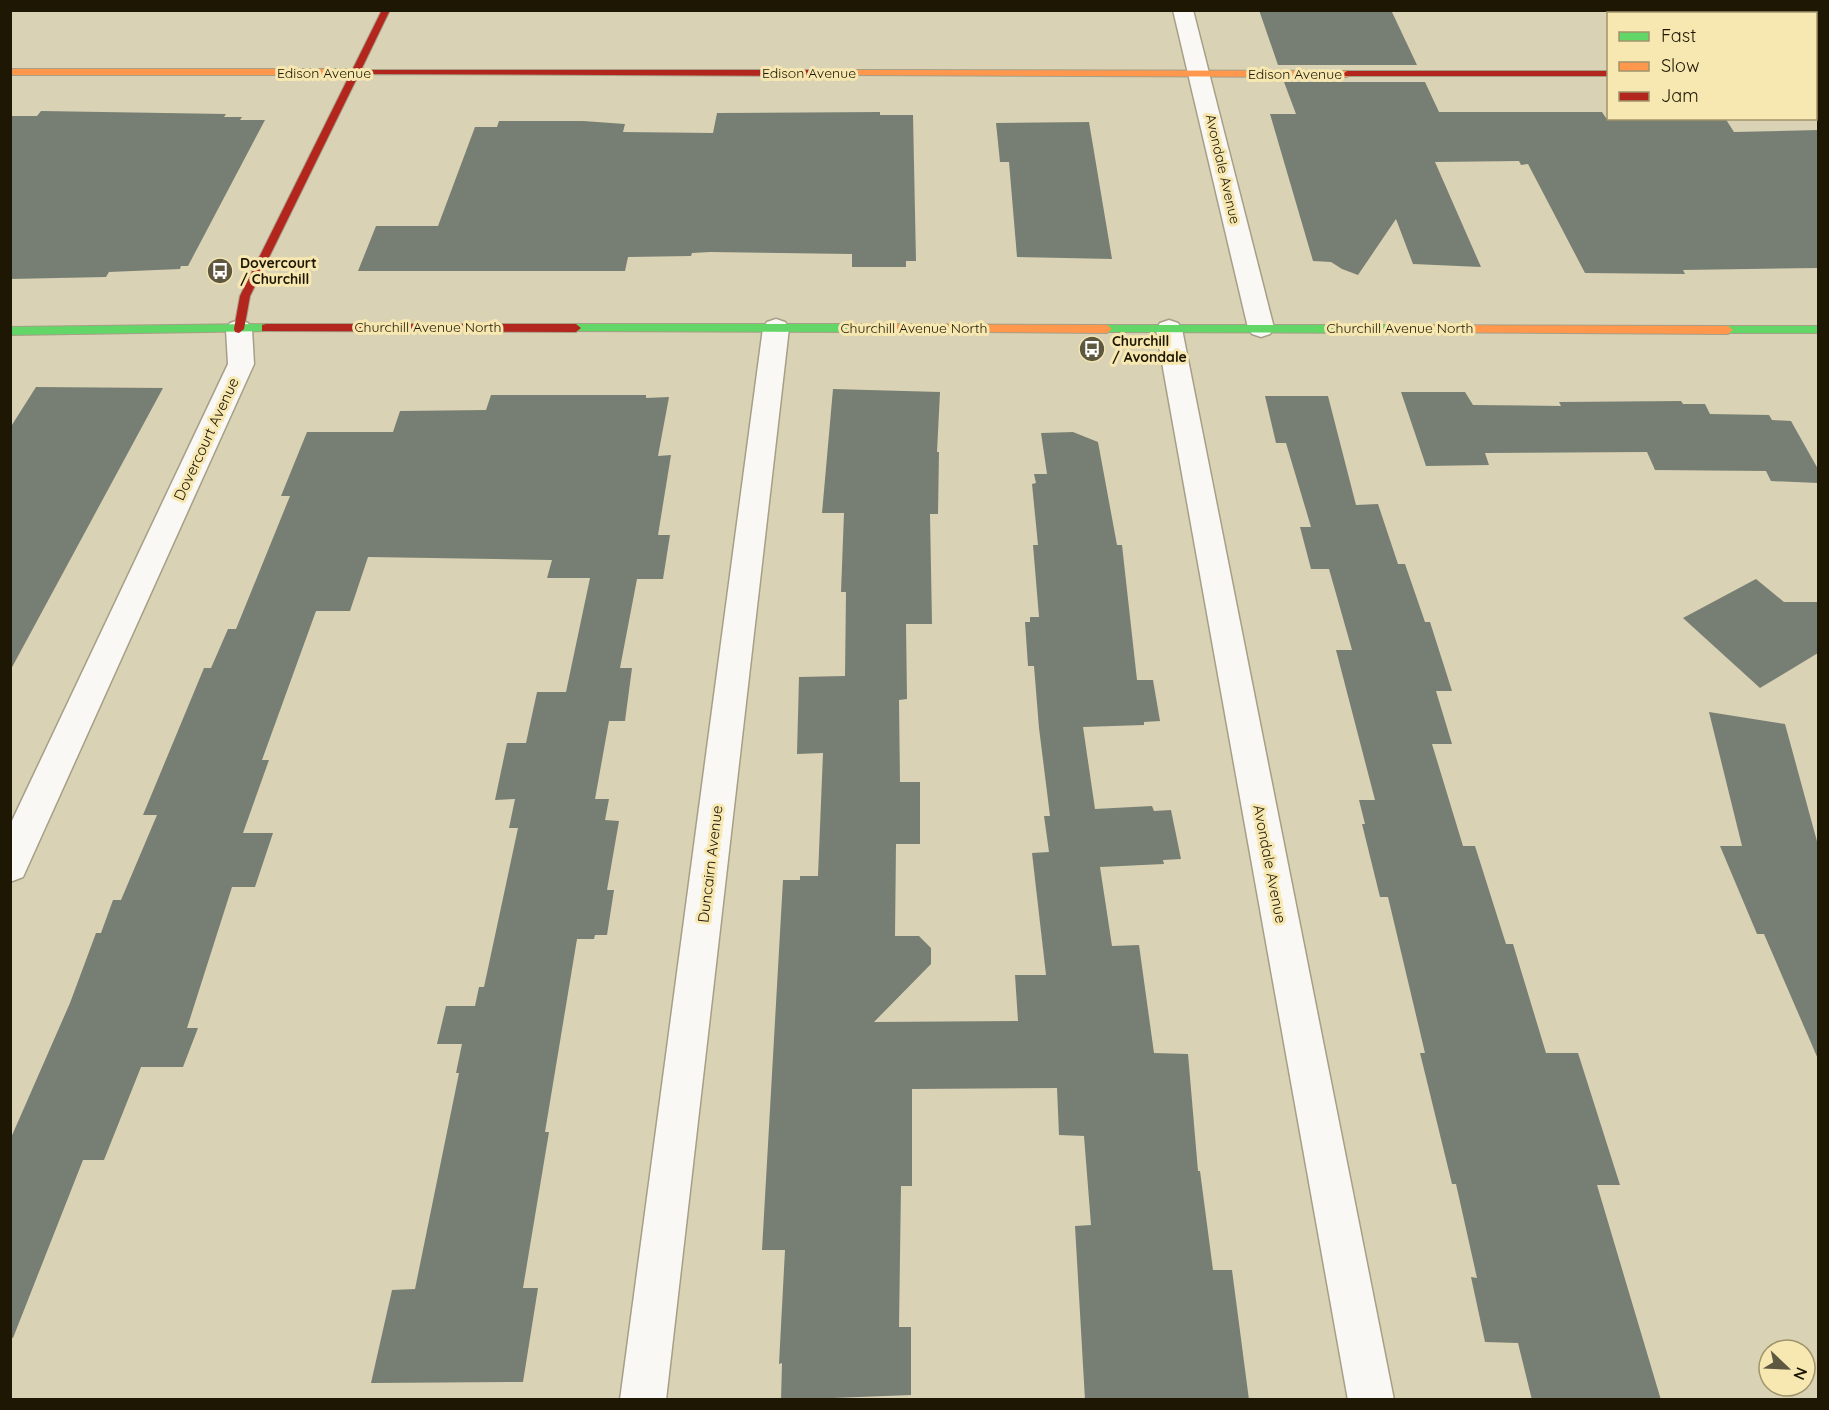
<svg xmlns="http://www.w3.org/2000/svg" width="1829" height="1410" viewBox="0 0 1829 1410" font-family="Quicksand,sans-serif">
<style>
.building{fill:#777f74}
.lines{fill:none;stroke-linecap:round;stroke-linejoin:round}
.street-casing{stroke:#a69f87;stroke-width:3}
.fast-casing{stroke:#a69f87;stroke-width:2}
.slow-casing{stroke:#a69f87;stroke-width:2}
.jam-casing{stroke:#a69f87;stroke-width:2}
.street{fill:#f9f8f4;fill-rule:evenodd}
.fast{fill:#63d668;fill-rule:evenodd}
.slow{fill:#ff974d;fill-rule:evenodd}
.jam{fill:#b3261e;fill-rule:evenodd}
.labels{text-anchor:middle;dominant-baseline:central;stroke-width:6;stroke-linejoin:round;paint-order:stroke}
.far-street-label{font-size:14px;fill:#1d1703;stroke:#f7e7b1}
.far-poi-label{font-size:14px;font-weight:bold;fill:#1d1703;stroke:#f7e7b1;text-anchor:start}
.street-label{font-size:15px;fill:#1d1703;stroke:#f7e7b1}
</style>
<rect width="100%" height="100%" fill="#dad2b4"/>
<!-- building -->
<g class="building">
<polygon points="1259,10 1391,10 1417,65 1278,65"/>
<polygon points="1284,82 1425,82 1439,112 1602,112 1606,118 1725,118 1734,132 1818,130 1818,268 1683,270 1685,274 1585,273 1528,164 1521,165 1519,161 1435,162 1481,267 1413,264 1396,219 1358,275 1342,269 1331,262 1313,261 1270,114 1296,114"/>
<polygon points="41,111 226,114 224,117 242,117 240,120 265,120 188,266 181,266 180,269 109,272 106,277 10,279 10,116 37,116"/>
<polygon points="880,112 880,115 913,115 916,261 906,261 906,267 852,267 852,254 710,252 692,253 691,256 628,257 625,271 358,271 376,226 438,226 475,127 497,127 499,121 583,121 625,124 623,132 713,133 717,113"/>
<polygon points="1089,122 1112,259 1017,257 1009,162 1000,162 996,123"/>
<polygon points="36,387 163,388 10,671 10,428"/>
<polygon points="833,389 940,392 937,452 939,452 938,514 930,514 932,624 906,624 907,699 899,700 900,782 920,782 920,844 896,844 895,936 919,936 931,948 931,964 874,1022 1018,1021 1015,975 1046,975 1032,853 1049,852 1044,816 1050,816 1039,728 1034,666 1028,666 1025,622 1030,622 1030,617 1039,617 1033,545 1038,545 1032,484 1036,483 1034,474 1047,474 1041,433 1073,432 1098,442 1117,545 1122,545 1137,680 1153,680 1160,721 1144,722 1144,725 1083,727 1095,809 1152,806 1154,811 1171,810 1181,859 1163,860 1164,864 1100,867 1112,946 1139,945 1154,1053 1188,1054 1198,1171 1200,1171 1213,1270 1232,1270 1249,1400 1085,1400 1075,1226 1091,1225 1084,1136 1059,1135 1057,1088 912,1089 912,1186 901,1186 899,1327 911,1327 911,1395 781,1400 782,1363 779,1364 785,1250 762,1250 783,880 800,880 800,876 818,876 823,753 797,754 799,677 845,676 846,592 841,592 844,513 822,513"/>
<polygon points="1401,392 1465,392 1473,405 1561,406 1559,402 1681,401 1683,404 1705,404 1710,414 1769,415 1772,420 1791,421 1818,469 1818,483 1771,481 1766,471 1655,470 1647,452 1485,453 1489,465 1426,466"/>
<polygon points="491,395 646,395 646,398 669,397 658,456 671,455 658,535 670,535 663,579 637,579 620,668 632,668 625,721 609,721 595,799 609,799 605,820 619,821 607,890 614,890 607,935 595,935 594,939 577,939 545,1132 549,1132 523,1288 538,1288 523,1382 371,1383 392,1290 415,1289 459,1073 456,1073 462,1044 437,1044 446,1006 475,1006 479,987 484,987 518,828 509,828 515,799 495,800 507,743 526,743 537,692 566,692 590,578 547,578 552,560 368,557 350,611 316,611 262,760 269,760 243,833 273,833 255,887 232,887 187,1028 198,1028 183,1067 141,1067 104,1160 83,1160 13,1338 10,1337 10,1140 70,1003 96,933 101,933 113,900 121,900 157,815 143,815 204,668 211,668 228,629 236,629 290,496 281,496 307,432 393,432 400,411 486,410"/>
<polygon points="1265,396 1328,396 1356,505 1378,504 1398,564 1405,564 1425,622 1430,622 1452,691 1436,691 1452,744 1432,744 1463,846 1475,846 1506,944 1513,944 1546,1053 1578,1053 1620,1185 1597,1185 1661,1400 1532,1400 1518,1343 1485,1342 1471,1277 1477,1278 1456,1184 1452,1184 1420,1053 1425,1053 1388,897 1380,897 1362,824 1365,824 1359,800 1375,800 1336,650 1352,650 1329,569 1311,569 1300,527 1311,527 1286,443 1276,443"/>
<polygon points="1756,579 1784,602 1818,602 1818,653 1760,688 1683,618"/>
<polygon points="1709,712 1785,724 1818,845 1818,1059 1764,934 1757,934 1720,846 1742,846"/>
</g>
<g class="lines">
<!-- street casing -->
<g class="street-casing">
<g id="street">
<polygon points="1173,10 1193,10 1274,328 1270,334 1261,337 1252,334 1248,328"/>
<rect x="1816" y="68" width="2" height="12"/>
<polygon points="776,319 785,322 789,328 666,1400 620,1400 763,328 767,322"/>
<polygon points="239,320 248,323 252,329 254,364 23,877 10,882 10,825 228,364 226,329 230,323"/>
<polygon points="1169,320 1178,323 1182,329 1394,1400 1348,1400 1156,329 1160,323"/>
</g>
</g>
<!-- fast casing -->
<g class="fast-casing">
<g id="fast">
<polygon points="266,324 270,325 270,331 10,335 10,327"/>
<polygon points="576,324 857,324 862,328 857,332 572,331 571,328"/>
<polygon points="1107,325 1390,325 1395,329 1390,333 1103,332 1102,329"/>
<polygon points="1728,326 1818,326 1818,333 1724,333 1724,327"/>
</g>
</g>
<!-- slow casing -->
<g class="slow-casing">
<g id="slow">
<polygon points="10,69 362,69 366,72 362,75 10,75"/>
<polygon points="855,70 1347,71 1351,74 1347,77 852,75 851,73"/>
<polygon points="857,324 1107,325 1112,329 1107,333 853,331 852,328"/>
<polygon points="1390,325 1728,326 1733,330 1728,334 1386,332 1385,329"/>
</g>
</g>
<!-- jam casing -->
<g class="jam-casing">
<g id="jam">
<polygon points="382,10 390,10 361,70 855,70 859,73 855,76 359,74 250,296 244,329 239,333 235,332 234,329 240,296"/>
<polygon points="1347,71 1608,71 1608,76 1344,76 1343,74"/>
<polygon points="266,324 576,324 581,328 576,332 262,331 262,325"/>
</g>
</g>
<!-- street -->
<use href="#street" class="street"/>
<!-- fast -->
<use href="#fast" class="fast"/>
<!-- slow -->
<use href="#slow" class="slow"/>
<!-- jam -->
<use href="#jam" class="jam"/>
</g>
<!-- icons -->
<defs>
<g id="bus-disc" transform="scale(1.35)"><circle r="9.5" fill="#5f5841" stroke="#f7e7b1"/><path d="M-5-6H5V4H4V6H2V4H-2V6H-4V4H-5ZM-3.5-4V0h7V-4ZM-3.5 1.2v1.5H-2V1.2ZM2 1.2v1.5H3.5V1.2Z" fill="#fff"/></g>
</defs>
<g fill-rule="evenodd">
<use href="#bus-disc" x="220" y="271"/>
<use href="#bus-disc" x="1092" y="349"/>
</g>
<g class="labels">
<!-- far-street labels -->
<g class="far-street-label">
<text x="324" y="73">Edison Avenue</text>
<text x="809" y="73">Edison Avenue</text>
<text x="1295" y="74">Edison Avenue</text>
<text transform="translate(1223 169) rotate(77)">Avondale Avenue</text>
<text x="428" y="327">Churchill Avenue North</text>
<text x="914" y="328">Churchill Avenue North</text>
<text x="1400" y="328">Churchill Avenue North</text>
</g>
<!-- far-poi labels -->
<g class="far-poi-label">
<text x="240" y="263">Dovercourt<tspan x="240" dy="16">/ Churchill</tspan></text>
<text x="1112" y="341">Churchill<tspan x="1112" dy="16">/ Avondale</tspan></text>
</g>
<!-- street labels -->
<g class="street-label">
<text transform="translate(206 439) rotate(-65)">Dovercourt Avenue</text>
<text transform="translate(710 864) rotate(-83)">Duncairn Avenue</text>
<text transform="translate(1270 864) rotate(79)">Avondale Avenue</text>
</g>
</g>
<!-- border -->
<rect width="1829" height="1410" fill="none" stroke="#1d1703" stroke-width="24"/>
<!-- legend -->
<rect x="1607" y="12" width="210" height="108" fill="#f7e7b1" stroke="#a0946b" stroke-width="1.5"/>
<rect x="1619" y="32" width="30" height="9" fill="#63d668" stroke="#a0946b" stroke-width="1.5"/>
<text x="1661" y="42" font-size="18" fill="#1d1703">Fast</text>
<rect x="1619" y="62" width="30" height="9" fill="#ff974d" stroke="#a0946b" stroke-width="1.5"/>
<text x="1661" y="72" font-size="18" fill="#1d1703">Slow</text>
<rect x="1619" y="92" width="30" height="9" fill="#b3261e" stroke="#a0946b" stroke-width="1.5"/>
<text x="1661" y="102" font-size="18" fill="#1d1703">Jam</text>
<!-- north arrow -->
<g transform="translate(1787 1368) rotate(113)"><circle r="28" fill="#f7e7b1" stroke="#a0946b" stroke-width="1.5"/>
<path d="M0-4.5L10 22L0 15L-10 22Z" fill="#5f5841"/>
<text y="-9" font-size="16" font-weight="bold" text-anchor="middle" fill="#1d1703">N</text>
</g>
</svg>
